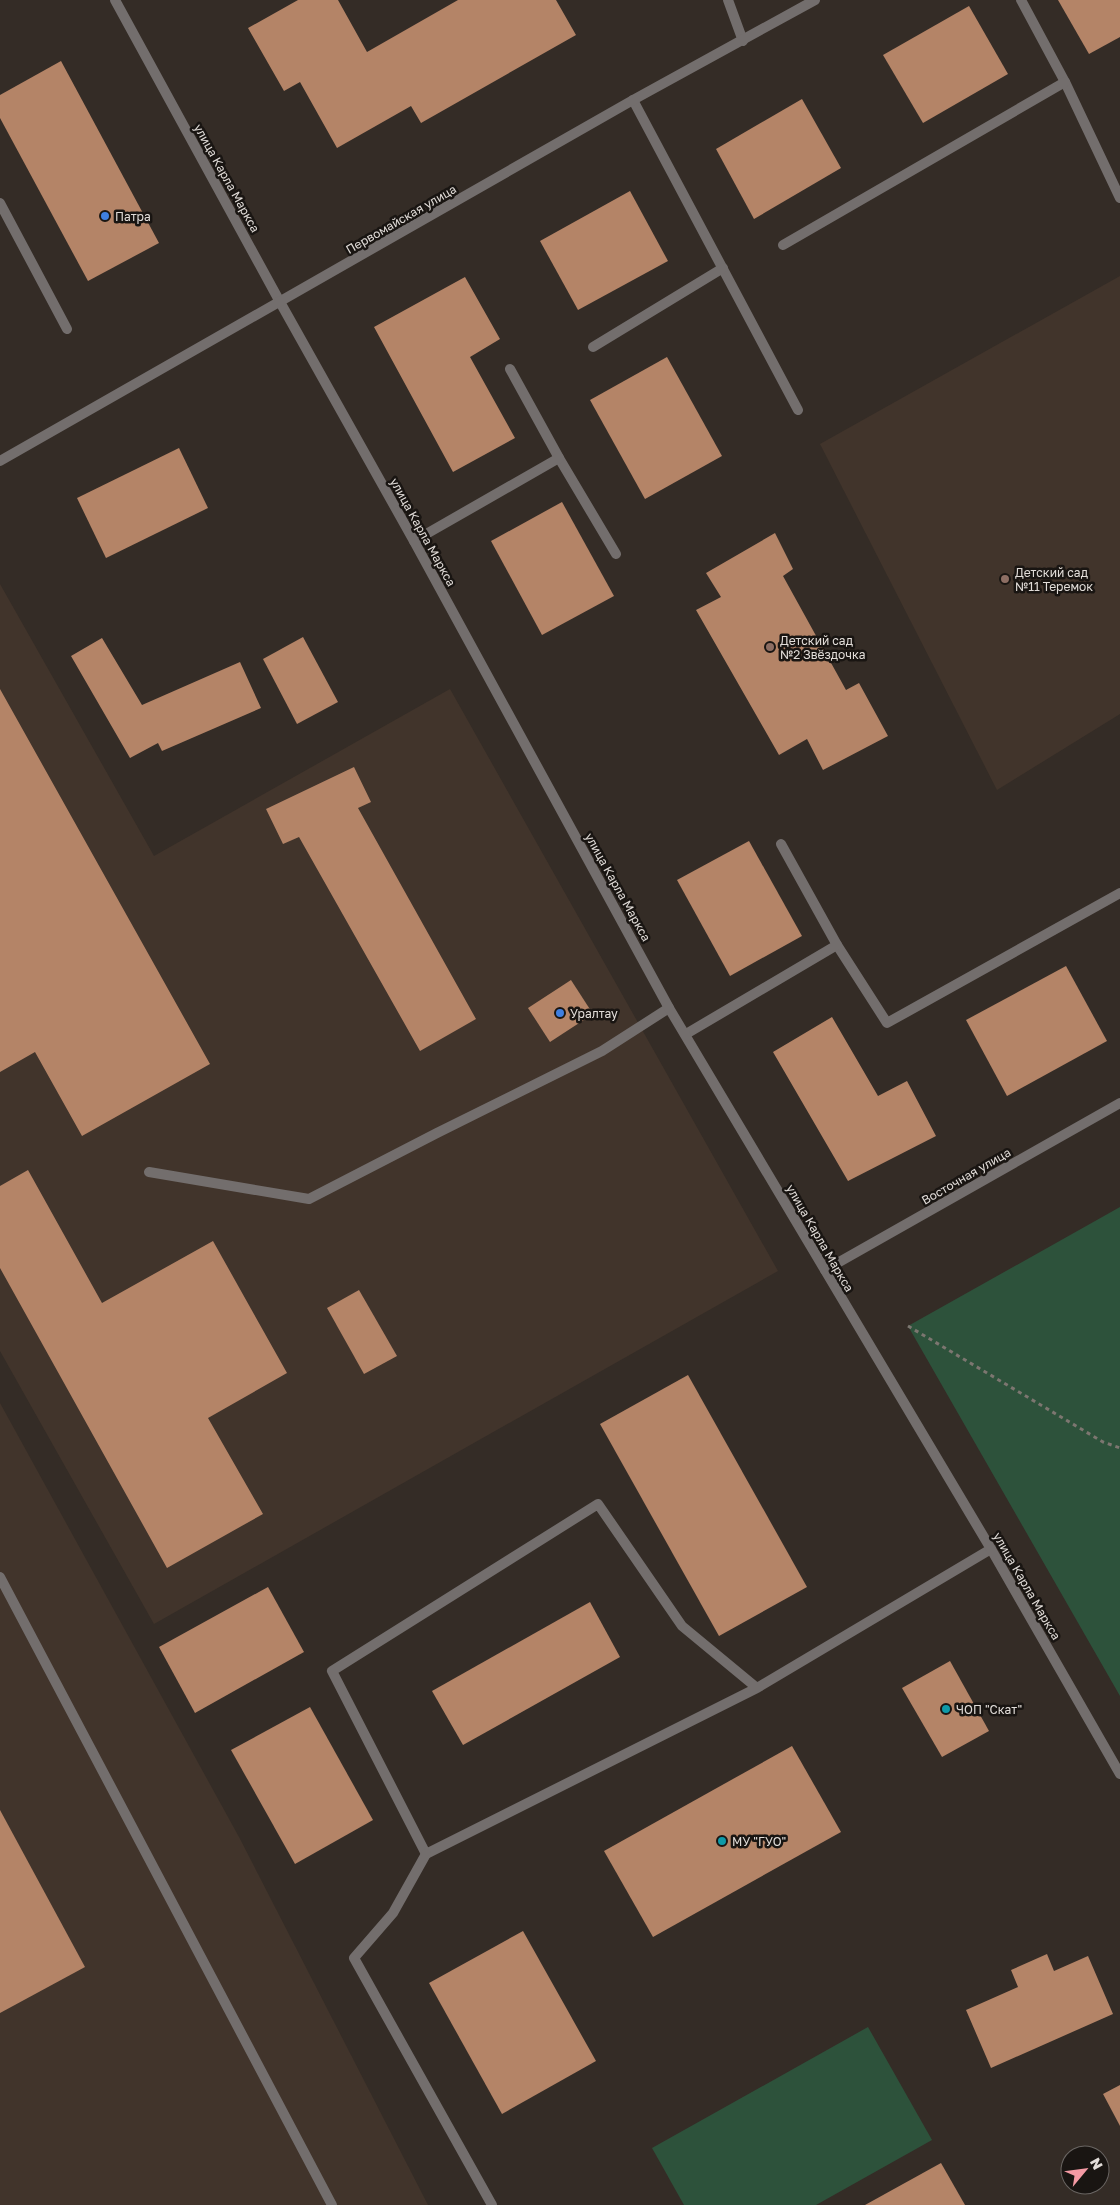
<svg xmlns="http://www.w3.org/2000/svg" width="1120" height="2205" viewBox="0 0 1120 2205" font-family="'Golos Text',sans-serif">
<style>
.built{fill:#41342b}
.green{fill:#2d523b}
.building{fill:#b48467}
.lines{fill:none;stroke-linecap:round;stroke-linejoin:round}
.path{stroke:#7c7670;stroke-width:3;stroke-dasharray:4 4;stroke-linecap:butt}
.service{stroke:#736e6d;stroke-width:10}
.minor{stroke:#736e6d;stroke-width:10}
.shop-dot{fill:#3f7fe0;stroke:#191512;stroke-width:2}
.education-dot{fill:#8d6e63;stroke:#191512;stroke-width:2}
.culture-dot{fill:#0f9aa8;stroke:#191512;stroke-width:2}
.labels{text-anchor:middle;dominant-baseline:central;stroke-width:5;stroke-linejoin:round;paint-order:stroke}
.street-label{font-size:12px;fill:#e2ddd9;stroke:#191512}
.poi-label{font-size:12px;fill:#e2ddd9;stroke:#191512;text-anchor:start}
</style>
<rect width="100%" height="100%" fill="#342c26"/>
<!-- built -->
<g class="built">
<polygon points="1120,276 1120,714 997,790 820,444"/>
<polygon points="0,584 154,856 450,689 778,1271 154,1624 0,1351"/>
<polygon points="0,1403 239,1837 428,2205 0,2205"/>
</g>
<!-- green -->
<g class="green">
<polygon points="1120,1207 1120,1696 908,1326"/>
<polygon points="868,2027 932,2140 816,2205 684,2205 652,2148"/>
</g>
<!-- building -->
<g class="building">
<polygon points="298,0 338,0 367,52 458,0 556,0 576,35 421,123 411,106 337,148 300,82 284,91 248,28"/>
<polygon points="1058,0 1120,0 1120,37 1089,54"/>
<polygon points="969,6 1008,74 923,123 883,55"/>
<polygon points="61,61 159,243 88,281 0,118 0,95"/>
<polygon points="802,99 841,168 754,219 716,149"/>
<polygon points="630,191 668,261 578,310 540,241"/>
<polygon points="465,277 500,339 470,357 515,438 453,472 374,327"/>
<polygon points="667,357 722,456 645,499 590,400"/>
<polygon points="179,448 208,508 106,558 77,498"/>
<polygon points="562,502 614,596 542,635 491,541"/>
<polygon points="775,533 793,569 783,576 846,690 859,683 888,736 823,770 807,739 779,755 696,610 721,597 706,573"/>
<polygon points="303,637 338,702 297,724 263,659"/>
<polygon points="102,638 142,705 240,662 261,708 162,751 158,743 130,758 71,656"/>
<polygon points="0,689 210,1064 82,1136 35,1052 0,1072"/>
<polygon points="354,767 371,802 358,808 476,1019 420,1051 299,837 283,844 266,809"/>
<polygon points="749,841 802,936 730,976 677,880"/>
<polygon points="1066,966 1107,1041 1007,1096 966,1020"/>
<polygon points="571,980 593,1014 550,1042 528,1008"/>
<polygon points="832,1017 878,1096 907,1081 936,1136 848,1181 773,1052"/>
<polygon points="28,1170 102,1303 213,1241 287,1373 208,1418 263,1514 167,1568 0,1268 0,1186"/>
<polygon points="359,1290 397,1356 364,1374 327,1308"/>
<polygon points="688,1375 807,1587 719,1636 600,1424"/>
<polygon points="268,1587 304,1652 195,1713 159,1647"/>
<polygon points="590,1602 620,1657 463,1745 432,1691"/>
<polygon points="950,1661 989,1731 942,1757 902,1688"/>
<polygon points="310,1707 373,1820 295,1864 231,1750"/>
<polygon points="792,1746 841,1832 653,1937 604,1851"/>
<polygon points="0,1810 85,1967 0,2013"/>
<polygon points="523,1931 596,2061 502,2114 429,1983"/>
<polygon points="1047,1954 1054,1971 1088,1956 1113,2014 991,2068 966,2010 1018,1987 1011,1970"/>
<polygon points="1120,2085 1120,2126 1103,2094"/>
<polygon points="941,2163 965,2205 865,2205"/>
</g>
<g class="lines">
<!-- path -->
<polyline class="path" points="908,1326 1103,1442 1120,1448"/>
<!-- service -->
<g class="service">
<polyline points="728,0 743,41"/>
<polyline points="1021,0 1065,82 1120,198"/>
<polyline points="633,100 798,410"/>
<polyline points="0,203 67,329"/>
<polyline points="783,245 1065,82"/>
<polyline points="593,347 723,268"/>
<polyline points="510,369 559,458 616,554"/>
<polyline points="414,541 559,458"/>
<polyline points="837,945 887,1023 1120,893"/>
<polyline points="686,1034 837,945 781,844"/>
<polyline points="149,1172 309,1199 437,1133 602,1051 669,1008"/>
<polyline points="0,1577 332,2205"/>
<polyline points="757,1688 682,1626 598,1504 332,1671 426,1854 757,1688 991,1549"/>
<polyline points="426,1854 393,1913 354,1958 492,2205"/>
</g>
<!-- minor -->
<g class="minor">
<polyline points="115,0 280,302 414,541 669,1008 991,1549 1120,1774"/>
<polyline points="0,461 633,100 815,0"/>
<polyline points="825,1270 1120,1103"/>
</g>
</g>
<!-- markers -->
<g class="shop-dot">
<circle cx="105" cy="216" r="5"/>
<circle cx="560" cy="1013" r="5"/>
</g>
<g class="education-dot">
<circle cx="1005" cy="579" r="5"/>
<circle cx="770" cy="647" r="5"/>
</g>
<g class="culture-dot">
<circle cx="946" cy="1709" r="5"/>
<circle cx="722" cy="1841" r="5"/>
</g>
<g class="labels">
<!-- street labels -->
<g class="street-label">
<text transform="translate(227 178) rotate(61)">улица Карла Маркса</text>
<text transform="translate(401 219) rotate(-30)">Первомайская улица</text>
<text transform="translate(423 532) rotate(61)">улица Карла Маркса</text>
<text transform="translate(618 887) rotate(61)">улица Карла Маркса</text>
<text transform="translate(966 1176) rotate(-30)">Восточная улица</text>
<text transform="translate(820 1238) rotate(60)">улица Карла Маркса</text>
<text transform="translate(1027 1586) rotate(60)">улица Карла Маркса</text>
</g>
<!-- poi labels -->
<g class="poi-label">
<text x="115" y="216">Патра</text>
<text x="1015" y="572">Детский сад<tspan x="1015" dy="14">№11 Теремок</tspan></text>
<text x="780" y="640">Детский сад<tspan x="780" dy="14">№2 Звёздочка</tspan></text>
<text x="570" y="1013">Уралтау</text>
<text x="956" y="1709">ЧОП "Скат"</text>
<text x="732" y="1841">МУ "ГУО"</text>
</g>
</g>
<!-- north arrow -->
<g transform="translate(1085 2170) rotate(61)"><circle r="24" fill="#191512" stroke="#696562"/>
<path d="M0-4L9 19L0 12L-9 19Z" fill="#f49aa4"/>
<text y="-8" font-size="14" font-weight="bold" text-anchor="middle" fill="#e2ddd9">N</text>
</g>
</svg>
